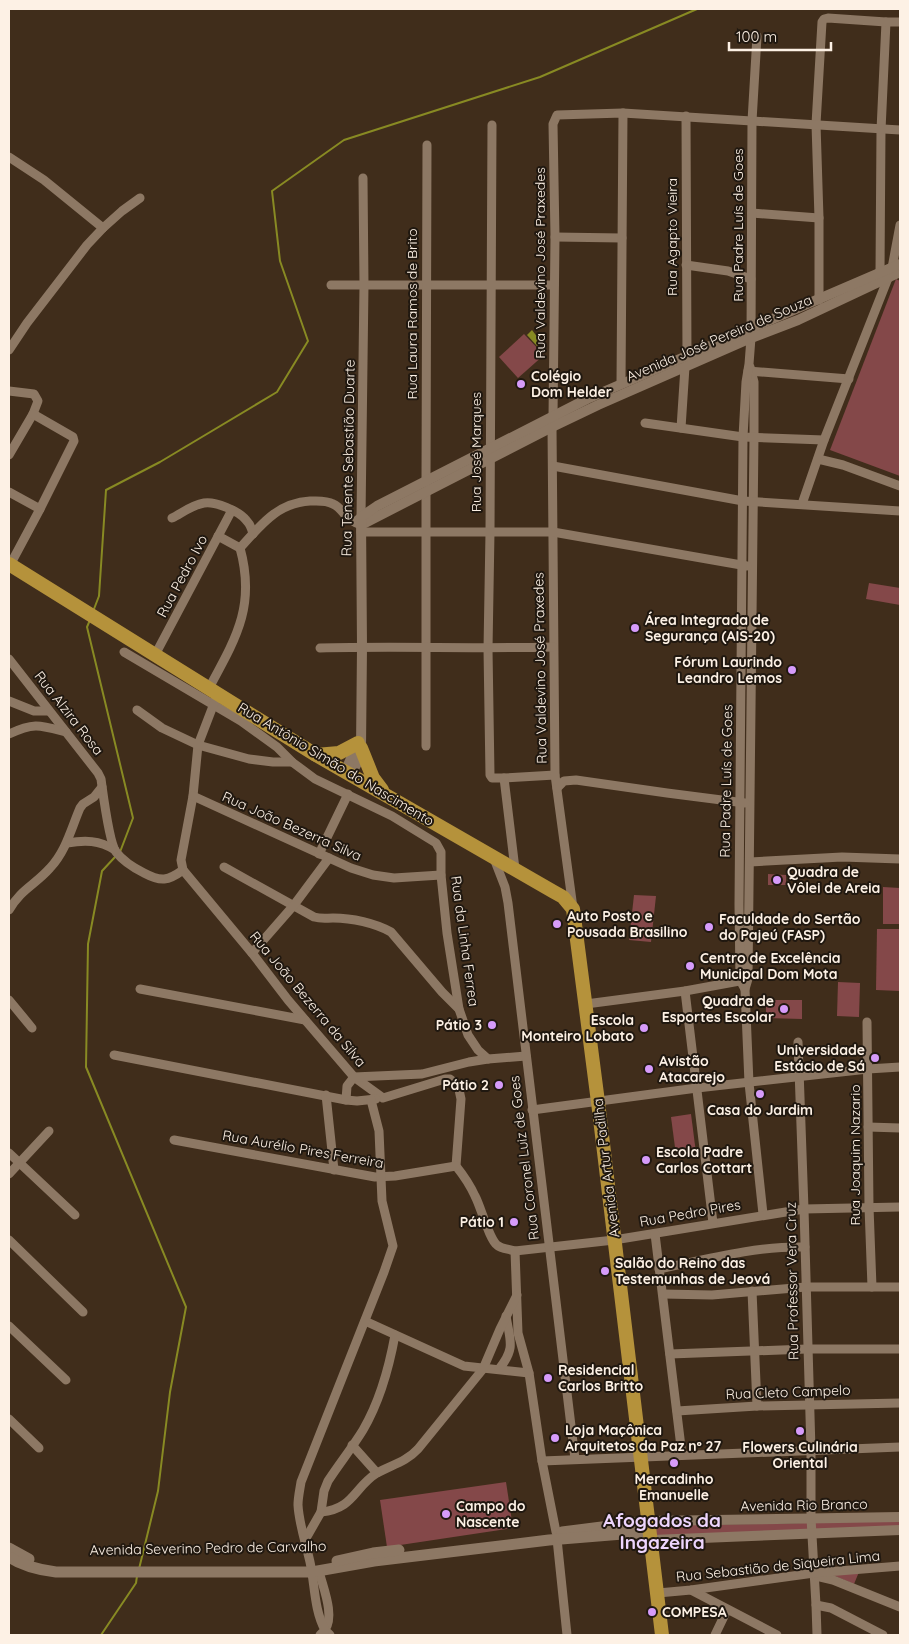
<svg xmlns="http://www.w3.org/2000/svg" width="909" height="1644" viewBox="0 0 909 1644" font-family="Quicksand,sans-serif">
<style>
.green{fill:#844849}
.water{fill:#888a23}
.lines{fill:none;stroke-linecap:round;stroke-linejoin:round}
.stream{stroke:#888a23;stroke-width:2}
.minor{stroke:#8d7864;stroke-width:9}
.tertiary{stroke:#8d7864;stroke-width:10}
.secondary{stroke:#8d7864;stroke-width:11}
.primary{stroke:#b5923b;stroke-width:14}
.poi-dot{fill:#d69bfa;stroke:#201810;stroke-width:2}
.labels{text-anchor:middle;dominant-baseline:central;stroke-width:4;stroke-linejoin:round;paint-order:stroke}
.street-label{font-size:14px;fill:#fdf1e5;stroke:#201810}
.poi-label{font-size:14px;font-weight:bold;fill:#fdf1e5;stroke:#201810;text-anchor:start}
.district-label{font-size:19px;font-weight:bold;fill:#edd5fd;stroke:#201810}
</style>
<rect width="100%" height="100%" fill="#402d1b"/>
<!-- green -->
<g class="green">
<polygon points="896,279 900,281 900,476 830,450"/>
<polygon points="524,334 544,355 518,378 499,357"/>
<polygon points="869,583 900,588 900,605 866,599"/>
<polygon points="768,874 786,875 786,885 768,885"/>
<polygon points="883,887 900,888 899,924 883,924"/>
<polygon points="634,895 656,896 651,942 629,940"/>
<polygon points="877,929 900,929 900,991 876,990"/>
<polygon points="838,982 860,983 859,1017 837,1016"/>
<polygon points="766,1000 802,1000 802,1019 766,1018"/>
<polygon points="691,1114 696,1153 676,1155 671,1117"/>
<polygon points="506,1482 513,1528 387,1547 380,1500"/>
<polygon points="900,1520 900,1526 656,1537 655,1525 772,1524"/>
<polygon points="859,1572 854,1584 830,1574"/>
</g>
<!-- water -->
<polygon class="water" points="532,330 541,342 537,346 527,335"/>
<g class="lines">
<!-- stream -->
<g class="stream">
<polyline points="94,609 99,596 106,490 160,462 277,392 308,341 280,261 272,191 344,140 540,77 697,9"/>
<polyline points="90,620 87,627 133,818 120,852"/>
<polyline points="115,857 102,871 88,944 86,1067 186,1307 170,1392 158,1491 139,1569"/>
<polyline points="101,1635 136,1583 137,1576"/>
</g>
<!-- minor -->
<g class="minor">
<polyline points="686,116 687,357"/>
<polyline points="492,125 490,532 488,649 490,775 492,778 504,778 555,775"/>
<polyline points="9,157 44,180 103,228"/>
<polyline points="752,213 819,218"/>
<polyline points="555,237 622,238"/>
<polyline points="686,265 728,271 751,279"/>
<polyline points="880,273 881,130 886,22"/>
<polyline points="331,285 554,285"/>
<polyline points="819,300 819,218 816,124 822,22 824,19 828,18 886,22 900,22"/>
<polyline points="9,350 27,323 87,245 103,228 122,211 140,198"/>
<polyline points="750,367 754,382 754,436 748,979 745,989 749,1083 763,1214"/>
<polyline points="748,371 849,379"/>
<polyline points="621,384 623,113"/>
<polyline points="9,391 34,394 38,401 33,414 9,455"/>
<polyline points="553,417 555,237 553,124 557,115 623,113 900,130"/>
<polyline points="645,423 743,437 824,440"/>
<polyline points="552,427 555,775 573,908"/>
<polyline points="681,428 685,367"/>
<polyline points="818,459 843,465 900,486"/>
<polyline points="553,466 743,501 900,511"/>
<polyline points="426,482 427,145"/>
<polyline points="9,492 40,509"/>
<polyline points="426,492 426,746"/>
<polyline points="802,504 824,440 892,268 900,225"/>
<path d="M 172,518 C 182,513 192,505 204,503 C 215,501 239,511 246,520 C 250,524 252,529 253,534"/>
<polyline points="355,522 361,517 364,285 363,178"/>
<polyline points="361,532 553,532 747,566"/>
<polyline points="218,536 240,548"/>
<polyline points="10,565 40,509 74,441 73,437 33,414"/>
<path d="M 320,648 C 398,646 476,649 553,647"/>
<polyline points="124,652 241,721 277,747 292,762"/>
<polyline points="155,655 232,510"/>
<path d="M 9,659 L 98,773 L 101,779 C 103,793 109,842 116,852 C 123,861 134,868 144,873 C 161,882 168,881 183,870"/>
<path d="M 209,688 C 236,638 256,606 240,548 C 261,525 277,503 310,501 C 318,501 326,500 333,504 C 340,507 342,512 347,517 C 351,521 356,523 361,525"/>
<path d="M 218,693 L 198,745 L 193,796 L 181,860 L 183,870 L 252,953 L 288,1000 L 354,1077 L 383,1098 L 445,1079 L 450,1079 L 458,1085 L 461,1099 L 456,1166 C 464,1176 470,1185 475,1196 C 481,1207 489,1239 497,1245 C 501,1249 509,1249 515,1251 L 614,1240 L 804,1209 L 900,1207"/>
<polyline points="9,701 34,711 49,711"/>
<polyline points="137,710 162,728 198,745 249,759 273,762 292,762 315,779 392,816 436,843 441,852 441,875 447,933 459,1009 468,1035 478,1050 488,1059 526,1056"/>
<path d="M 9,734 C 34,722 40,725 66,732"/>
<polyline points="504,778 515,869"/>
<polyline points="557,788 564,781 576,780 667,793 745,803"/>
<polyline points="193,796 351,868 373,875 394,878 441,875"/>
<path d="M 67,843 C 85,840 99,840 115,850"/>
<polyline points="319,854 348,794"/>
<polyline points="493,856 505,887 508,903 575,1459"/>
<polyline points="750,862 842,857 900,859"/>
<path d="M 224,867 L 314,917 C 321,919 326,918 333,918 C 352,918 375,923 391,932 L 442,992 L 459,1009"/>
<path d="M 9,910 C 21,889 35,885 50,868 C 66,851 71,829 80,808 L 83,804 L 94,797 L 102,787"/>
<polyline points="252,953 294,905 329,858"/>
<polyline points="140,989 305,1020"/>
<polyline points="745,989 740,980 739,905 743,437 746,382 749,364 751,338 752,121 757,36"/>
<polyline points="685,991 713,1223"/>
<polyline points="9,1000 32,1028"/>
<polyline points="586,1004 685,991 745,980"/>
<polyline points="867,1022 869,1207 872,1287"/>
<polyline points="798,1042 804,1209 811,1450 811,1518 816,1605 817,1635"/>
<polyline points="114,1055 346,1100 357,1101 376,1099"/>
<polyline points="326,1095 334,1170"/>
<polyline points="346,1100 347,1086 354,1077 422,1074 469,1062 488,1059"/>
<polyline points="532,1110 697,1088 868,1069 900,1067"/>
<polyline points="868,1127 900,1128"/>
<polyline points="174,1140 375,1177 395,1176 456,1166"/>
<polyline points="9,1153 75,1215"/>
<polyline points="9,1174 49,1131"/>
<polyline points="655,1234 682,1455"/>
<polyline points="9,1240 83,1312"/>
<polyline points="515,1251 518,1333 529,1373 542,1461 556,1532"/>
<path d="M 659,1269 C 707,1259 756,1246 805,1247"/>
<polyline points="752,1291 757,1406"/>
<polyline points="663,1294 712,1295 806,1287 900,1287"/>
<polyline points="365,1321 464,1366 529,1373"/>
<polyline points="9,1326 66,1380"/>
<polyline points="670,1354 807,1349 900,1349"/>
<path d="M 499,1369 C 516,1348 510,1341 506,1316"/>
<polyline points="677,1411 757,1406 900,1403"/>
<polyline points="9,1419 39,1448"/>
<polyline points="352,1445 377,1473"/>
<polyline points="542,1461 900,1447"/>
<path d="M 321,1512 C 354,1509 354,1487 377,1473 C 391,1465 406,1462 418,1449 L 483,1369 L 500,1329 L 517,1295"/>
<polyline points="557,1539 567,1635"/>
<path d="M 305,1540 L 321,1512 L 324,1491 L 328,1481 C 339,1464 352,1448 363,1430 C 380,1401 389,1368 395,1335"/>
<path d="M 319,1571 C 323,1588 335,1615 325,1630 L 330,1635"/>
<polyline points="816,1576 833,1580 900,1607"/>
<polyline points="691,1590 777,1635"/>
<polyline points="658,1593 691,1590 814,1573 900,1566"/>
<polyline points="816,1605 831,1608 883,1635"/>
<path d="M 320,1635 L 325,1630 C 314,1610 315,1585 310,1562 C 306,1544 299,1524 298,1505 C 298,1497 300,1489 301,1482 L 384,1272 L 393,1246 L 382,1201 L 379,1131 L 371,1100"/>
<polyline points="715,1635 727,1610"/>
</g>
<!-- tertiary -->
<g class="tertiary">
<polyline points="361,525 552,427 598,405 751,338 798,320 900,272"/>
<path d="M 349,774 C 356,767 361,758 361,748 L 362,647 L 361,517 L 377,506 L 587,399 L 900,264"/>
<polyline points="349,774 348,765 358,743"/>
<polyline points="649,1521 900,1517"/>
<polyline points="652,1540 900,1530"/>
</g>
<!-- secondary -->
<g class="secondary">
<polyline points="562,1532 649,1521"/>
<polyline points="9,1548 29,1559"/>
<path d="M 9,1557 C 23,1566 39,1570 56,1572 L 312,1572 L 374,1561 L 549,1540 L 635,1533 L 643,1534 L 652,1540"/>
<polyline points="337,1561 373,1553 399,1550"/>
</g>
<!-- primary -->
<g class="primary">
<polyline points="9,564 316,755 554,892 563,897 573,909 598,1102 662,1635"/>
<polyline points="361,748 373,778 382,790"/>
<polyline points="316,755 339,753 358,743"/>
</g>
</g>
<!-- markers -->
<g class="poi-dot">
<circle cx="521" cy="384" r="5"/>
<circle cx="635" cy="628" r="5"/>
<circle cx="792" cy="670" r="5"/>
<circle cx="777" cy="880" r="5"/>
<circle cx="557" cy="924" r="5"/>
<circle cx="709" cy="927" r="5"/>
<circle cx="690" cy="966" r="5"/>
<circle cx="784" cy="1009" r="5"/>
<circle cx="492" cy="1025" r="5"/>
<circle cx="644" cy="1028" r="5"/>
<circle cx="875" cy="1058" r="5"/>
<circle cx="649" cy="1069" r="5"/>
<circle cx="499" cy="1085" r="5"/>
<circle cx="760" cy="1094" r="5"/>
<circle cx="646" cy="1160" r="5"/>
<circle cx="514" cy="1222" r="5"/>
<circle cx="605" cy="1271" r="5"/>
<circle cx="548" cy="1378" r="5"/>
<circle cx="800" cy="1431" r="5"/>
<circle cx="555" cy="1438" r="5"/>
<circle cx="674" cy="1463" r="5"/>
<circle cx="446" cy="1514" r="5"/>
<circle cx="652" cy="1612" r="5"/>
</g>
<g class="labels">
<!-- street labels -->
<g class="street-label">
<text transform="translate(738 225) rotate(-90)">Rua Padre Luís de Goes</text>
<text transform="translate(672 237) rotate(-90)">Rua Agapto Vieira</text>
<text transform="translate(540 263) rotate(-90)">Rua Valdevino José Praxedes</text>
<text transform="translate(412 314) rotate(-90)">Rua Laura Ramos de Brito</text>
<text transform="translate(719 338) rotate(-23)">Avenida José Pereira de Souza</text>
<text transform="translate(476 452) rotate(-90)">Rua José Marques</text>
<text transform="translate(348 458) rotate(-89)">Rua Tenente Sebastião Duarte</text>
<text transform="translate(182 576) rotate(-62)">Rua Pedro Ivo</text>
<text transform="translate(540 668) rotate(-91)">Rua Valdevino José Praxedes</text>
<text transform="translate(69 713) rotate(52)">Rua Alzira Rosa</text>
<text transform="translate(336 764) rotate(31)">Rua Antônio Simão do Nascimento</text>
<text transform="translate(726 781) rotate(-89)">Rua Padre Luís de Goes</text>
<text transform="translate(292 826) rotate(24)">Rua João Bezerra Silva</text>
<text transform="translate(465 941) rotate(82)">Rua da Linha Ferrea</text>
<text transform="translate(308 999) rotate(50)">Rua João Bezerra da Silva</text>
<text transform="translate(303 1149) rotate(10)">Rua Aurélio Pires Ferreira</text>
<text transform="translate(855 1155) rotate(-90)">Rua Joaquim Nazario</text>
<text transform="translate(524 1158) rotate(-97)">Rua Coronel Luiz de Goes</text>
<text transform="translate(606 1168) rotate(-97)">Avenida Artur Padilha</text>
<text transform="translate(690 1213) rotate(-10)">Rua Pedro Pires</text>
<text transform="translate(792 1281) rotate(-91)">Rua Professor Vera Cruz</text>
<text transform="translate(788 1392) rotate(-2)">Rua Cleto Campelo</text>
<text transform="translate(804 1505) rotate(-1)">Avenida Rio Branco</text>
<text transform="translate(208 1548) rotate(-1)">Avenida Severino Pedro de Carvalho</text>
<text transform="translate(778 1566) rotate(-6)">Rua Sebastião de Siqueira Lima</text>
</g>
<!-- poi labels -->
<g class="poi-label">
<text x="531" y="376">Colégio<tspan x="531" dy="16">Dom Helder</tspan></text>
<text x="645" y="620">Área Integrada de<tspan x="645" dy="16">Segurança (AIS-20)</tspan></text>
<text x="782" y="662" text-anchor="end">Fórum Laurindo<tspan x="782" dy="16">Leandro Lemos</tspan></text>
<text x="787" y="872">Quadra de<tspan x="787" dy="16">Vôlei de Areia</tspan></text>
<text x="567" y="916">Auto Posto e<tspan x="567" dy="16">Pousada Brasilino</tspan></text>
<text x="719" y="919">Faculdade do Sertão<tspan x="719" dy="16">do Pajeú (FASP)</tspan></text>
<text x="700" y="958">Centro de Excelência<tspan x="700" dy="16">Municipal Dom Mota</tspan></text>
<text x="774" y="1001" text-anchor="end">Quadra de<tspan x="774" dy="16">Esportes Escolar</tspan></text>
<text x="634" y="1020" text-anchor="end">Escola<tspan x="634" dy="16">Monteiro Lobato</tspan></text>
<text x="482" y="1025" text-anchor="end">Pátio 3</text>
<text x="865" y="1050" text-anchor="end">Universidade<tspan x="865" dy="16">Estácio de Sá</tspan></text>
<text x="659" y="1061">Avistão<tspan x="659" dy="16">Atacarejo</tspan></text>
<text x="489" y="1085" text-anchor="end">Pátio 2</text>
<text x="760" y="1110" text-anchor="middle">Casa do Jardim</text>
<text x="656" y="1152">Escola Padre<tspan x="656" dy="16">Carlos Cottart</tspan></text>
<text x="504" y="1222" text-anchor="end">Pátio 1</text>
<text x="615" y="1263">Salão do Reino das<tspan x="615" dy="16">Testemunhas de Jeová</tspan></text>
<text x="558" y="1370">Residencial<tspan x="558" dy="16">Carlos Britto</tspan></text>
<text x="565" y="1430">Loja Maçônica<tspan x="565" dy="16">Arquitetos da Paz nº 27</tspan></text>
<text x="800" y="1447" text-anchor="middle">Flowers Culinária<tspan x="800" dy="16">Oriental</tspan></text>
<text x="674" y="1479" text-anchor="middle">Mercadinho<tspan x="674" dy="16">Emanuelle</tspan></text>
<text x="456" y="1506">Campo do<tspan x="456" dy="16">Nascente</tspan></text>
<text x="662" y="1612">COMPESA</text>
</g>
<!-- district labels -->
<g class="district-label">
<text x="662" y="1520">Afogados da<tspan x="662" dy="22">Ingazeira</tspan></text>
</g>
</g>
<!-- border -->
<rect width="909" height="1644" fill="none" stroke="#fdf1e5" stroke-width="20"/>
<!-- scale -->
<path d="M729 42v8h102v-8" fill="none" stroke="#fdf1e5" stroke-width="2.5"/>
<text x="736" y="42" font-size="15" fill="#fdf1e5" stroke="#201810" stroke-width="4" paint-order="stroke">100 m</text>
</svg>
